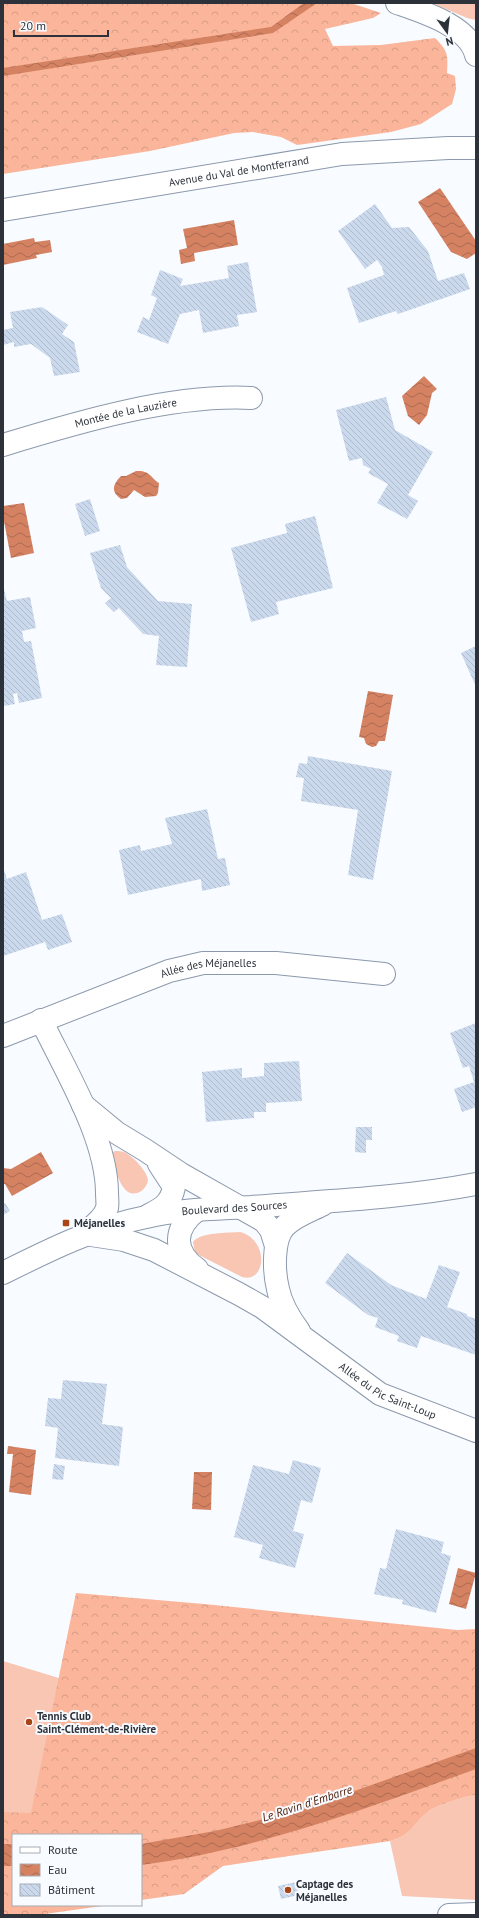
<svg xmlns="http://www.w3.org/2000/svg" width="479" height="1918" viewBox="0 0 479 1918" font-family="'PT Sans',sans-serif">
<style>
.grass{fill:#f8c6b3}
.forest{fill:url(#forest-crowns)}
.water{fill:url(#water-waves)}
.building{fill:url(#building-back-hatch)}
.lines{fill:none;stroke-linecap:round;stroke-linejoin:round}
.minor-casing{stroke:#8c99ac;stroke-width:24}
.tertiary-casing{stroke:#8c99ac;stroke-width:24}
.minor{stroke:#fff;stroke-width:22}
.tertiary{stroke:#fff;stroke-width:22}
.poi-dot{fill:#aa4517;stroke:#f8fbff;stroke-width:1.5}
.labels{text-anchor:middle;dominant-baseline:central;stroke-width:4;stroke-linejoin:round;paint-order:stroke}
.street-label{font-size:11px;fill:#2d323a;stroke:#f8fbff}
.poi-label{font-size:11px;font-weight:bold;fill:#2d323a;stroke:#f8fbff;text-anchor:start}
.water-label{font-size:12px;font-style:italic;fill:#4c1802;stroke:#f8fbff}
</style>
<defs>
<pattern id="forest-crowns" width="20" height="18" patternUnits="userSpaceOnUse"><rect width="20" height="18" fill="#fab59a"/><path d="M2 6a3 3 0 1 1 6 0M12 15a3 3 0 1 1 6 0" fill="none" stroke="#d79c85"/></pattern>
<pattern id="water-waves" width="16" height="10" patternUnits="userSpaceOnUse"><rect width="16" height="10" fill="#d48262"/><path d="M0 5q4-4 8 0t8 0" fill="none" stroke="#ac6b52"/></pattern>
<pattern id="building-back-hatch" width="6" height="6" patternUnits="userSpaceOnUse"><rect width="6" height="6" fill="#cbd9ed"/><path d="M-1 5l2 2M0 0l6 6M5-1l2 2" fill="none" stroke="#afbbcc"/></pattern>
</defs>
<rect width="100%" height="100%" fill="#f8fbff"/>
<!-- grass -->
<g class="grass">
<polygon points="432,3 476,3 476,20 467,18"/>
<path d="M 115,1151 C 118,1151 122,1151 124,1152 C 133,1156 148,1172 148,1181 C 146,1187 143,1191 137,1193 C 120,1198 114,1164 112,1153 Z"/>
<path d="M 240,1232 C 270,1240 266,1284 242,1277 L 195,1253 L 193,1242 C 200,1232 228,1233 240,1232 Z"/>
<polygon points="3,1661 62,1679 44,1821 3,1819"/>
<path d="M 476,1795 L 476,1900 L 402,1896 L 390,1841 C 413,1835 412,1824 429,1811 C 437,1805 466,1796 476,1795 Z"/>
</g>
<!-- forest -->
<g class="forest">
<path d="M 3,3 L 351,3 L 381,13 L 373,18 L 325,29 L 333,46 L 381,45 L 435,38 C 448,51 448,54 447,73 L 455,76 L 456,89 L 452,104 L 421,124 L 391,132 L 297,145 L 281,137 L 253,132 L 234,133 L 150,151 L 3,174 Z"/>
<path d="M 76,1593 L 204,1604 L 457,1630 L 476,1629 L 476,1795 C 466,1796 437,1805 429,1811 C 412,1824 413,1835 390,1841 L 223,1866 L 184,1894 L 141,1900 L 141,1835 L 13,1835 L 13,1905 L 109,1905 L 38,1915 L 3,1915 L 3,1812 L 31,1813 Z"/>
</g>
<!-- water -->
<g class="water">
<polygon points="304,3 317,3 273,33 3,76 3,68 271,27"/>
<polygon points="440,188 476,241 476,253 467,259 451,252 418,202"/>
<polygon points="234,220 238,245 194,253 195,261 181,264 179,250 187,248 183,229"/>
<polygon points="34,238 35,242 50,240 52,252 36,255 37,258 3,265 3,244"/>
<polygon points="424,376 437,389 432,393 427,415 419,425 408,416 402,396"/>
<path d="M 136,471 C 150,470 151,478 159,483 L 158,493 L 156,496 L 145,497 L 134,490 L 127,498 L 121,499 C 111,492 112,485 121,476 L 126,476 Z"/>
<polygon points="24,503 34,553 11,558 3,516 3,506"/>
<polygon points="368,691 393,695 385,741 379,741 376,746 372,747 366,744 364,738 359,737"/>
<polygon points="41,1152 53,1173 12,1196 5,1184 3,1184 3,1168 11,1169"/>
<polygon points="8,1446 36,1450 31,1495 9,1492 13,1454 7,1454"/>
<polygon points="194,1472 212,1472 211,1510 192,1509"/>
<polygon points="458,1568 476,1573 466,1609 449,1604"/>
<path d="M 476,1748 L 476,1769 C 367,1808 257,1850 141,1865 L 141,1844 L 215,1831 L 298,1811 Z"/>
<rect x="3" y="1844" width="10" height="22"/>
</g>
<!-- building -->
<g class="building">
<polygon points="375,204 392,228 409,227 413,232 428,251 438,281 464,273 470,289 398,314 396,311 359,323 347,288 384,275 382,267 377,260 365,269 338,231"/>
<polygon points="248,262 257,312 237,315 239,326 203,333 199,310 180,314 168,344 137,332 143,317 149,320 157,298 151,295 160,270 183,279 180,286 229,278 227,266"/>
<polygon points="42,307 68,325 62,334 74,342 80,372 54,376 50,358 31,344 14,347 14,342 3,345 3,330 13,328 10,312"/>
<polygon points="386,397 395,430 433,452 408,495 418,501 407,519 377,503 388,484 368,473 371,469 363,465 362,458 349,461 336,410"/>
<polygon points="90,499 100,531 85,536 75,504"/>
<polygon points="315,516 333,588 276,602 279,614 251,622 231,548 287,533 285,524"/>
<polygon points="120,545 127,567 158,601 192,604 187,667 156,665 159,636 143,634 119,608 114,612 105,603 111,598 101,588 90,553"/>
<polygon points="3,585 7,601 30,597 36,628 22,631 24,642 31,641 42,698 19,703 17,693 13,694 15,704 3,706"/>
<polygon points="476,646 476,687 461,653"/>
<polygon points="308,756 392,771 373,880 348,875 358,810 301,801 304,778 296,777 299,763 307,764"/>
<polygon points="207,809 218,859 225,858 230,885 202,891 201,879 128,895 119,850 140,845 141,851 172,844 165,818"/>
<polygon points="3,867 7,879 26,872 42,920 62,914 72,942 48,950 45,942 3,956"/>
<polygon points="476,1023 476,1107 462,1112 454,1089 474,1082 469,1066 463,1068 450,1033"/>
<polygon points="299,1061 302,1101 266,1103 266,1112 254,1112 254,1118 206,1122 202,1072 242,1068 242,1078 264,1076 264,1063"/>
<polygon points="356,1127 372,1127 372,1140 366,1140 366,1153 355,1152"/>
<polygon points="5,1203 10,1211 3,1215 3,1204"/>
<polygon points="347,1253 391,1285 426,1299 439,1265 460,1272 447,1307 467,1314 467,1316 476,1319 476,1355 421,1336 417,1348 397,1341 399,1336 375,1327 378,1318 368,1315 325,1283"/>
<polygon points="63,1380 107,1384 102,1424 123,1427 119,1466 55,1458 58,1428 45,1426 48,1398 61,1399"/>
<polygon points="293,1460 321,1468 312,1503 301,1500 293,1531 304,1534 295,1568 259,1558 263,1545 234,1537 253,1465 289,1474"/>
<polygon points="54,1464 65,1466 63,1480 52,1479"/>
<polygon points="396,1529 444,1542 441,1553 451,1556 436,1613 402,1604 403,1600 374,1594 380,1568 386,1569"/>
<polygon points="296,1882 299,1895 281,1899 278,1886"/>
</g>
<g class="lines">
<!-- minor casing -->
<g class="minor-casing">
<g id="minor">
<path id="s1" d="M 3,210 L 342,154 L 448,148 L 476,148"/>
<path id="s2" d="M 3,445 C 78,422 173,394 251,398"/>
<path d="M 41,1020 C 65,1070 107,1138 107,1193 C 107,1198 108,1204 107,1208 C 104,1219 93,1226 85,1233"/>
<path id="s3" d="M 3,1036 L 169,971 L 203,963 L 276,963 L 384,974"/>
<polyline points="83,1105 117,1133 145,1150 181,1174 264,1221 271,1230 276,1246"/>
<path d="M 149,1215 C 163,1208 171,1203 174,1187 L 159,1164"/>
<path id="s4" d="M 91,1235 L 124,1240 L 154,1250 L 239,1294 L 262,1307 L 380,1394 L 476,1431"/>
<path d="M 197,1269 C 172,1251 174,1228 197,1210"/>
<path id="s5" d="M 3,1273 C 49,1250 95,1227 146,1217 C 180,1209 216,1209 251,1207 C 326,1201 402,1198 476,1184"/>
<path d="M 299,1331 C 290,1319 281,1304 278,1289 C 274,1273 272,1239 285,1226 C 295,1216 310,1211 322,1205"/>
<polyline points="449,1915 476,1914"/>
</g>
</g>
<!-- tertiary casing -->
<g class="tertiary-casing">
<path id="tertiary" d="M 397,3 C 423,12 469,26 476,55"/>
</g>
<!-- minor -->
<use href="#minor" class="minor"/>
<!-- tertiary -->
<use href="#tertiary" class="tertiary"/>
</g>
<!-- markers -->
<g class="poi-dot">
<rect x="62" y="1219" width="8" height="8" rx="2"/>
<circle cx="29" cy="1722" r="4"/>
<circle cx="288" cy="1890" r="4"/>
</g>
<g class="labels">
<!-- street labels -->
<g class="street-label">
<text stroke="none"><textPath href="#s1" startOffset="239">Avenue du Val de Montferrand</textPath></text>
<text stroke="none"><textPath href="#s2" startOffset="127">Montée de la Lauzière</textPath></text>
<text stroke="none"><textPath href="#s3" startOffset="218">Allée des Méjanelles</textPath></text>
<text stroke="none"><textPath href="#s5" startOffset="243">Boulevard des Sources</textPath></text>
<text stroke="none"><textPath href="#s4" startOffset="339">Allée du Pic Saint-Loup</textPath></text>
</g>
<!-- poi labels -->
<g class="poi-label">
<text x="74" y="1223">Méjanelles</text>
<text x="37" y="1716">Tennis Club<tspan x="37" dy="13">Saint-Clément-de-Rivière</tspan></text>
<text x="296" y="1884">Captage des<tspan x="296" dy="13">Méjanelles</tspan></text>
</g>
<!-- water labels -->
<g class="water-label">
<text transform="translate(307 1803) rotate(-18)">Le Ravin d'Embarre</text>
</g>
</g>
<!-- border -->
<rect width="479" height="1918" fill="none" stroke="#2d323a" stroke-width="8"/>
<!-- legend -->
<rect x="12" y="1834" width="130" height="72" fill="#f8fbff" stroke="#a7abb0"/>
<rect x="20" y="1847" width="20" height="6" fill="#ffffff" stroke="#a7abb0"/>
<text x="48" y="1854" font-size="12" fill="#2d323a">Route</text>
<rect x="20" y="1864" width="20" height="12" fill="url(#water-waves)" stroke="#a7abb0"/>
<text x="48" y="1874" font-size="12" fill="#2d323a">Eau</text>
<rect x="20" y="1884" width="20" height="12" fill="url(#building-back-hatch)" stroke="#a7abb0"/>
<text x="48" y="1894" font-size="12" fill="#2d323a">Bâtiment</text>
<!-- north arrow -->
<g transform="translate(447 32) rotate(165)" stroke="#f8fbff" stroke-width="3" paint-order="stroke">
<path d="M0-3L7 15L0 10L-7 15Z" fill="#2d323a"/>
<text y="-6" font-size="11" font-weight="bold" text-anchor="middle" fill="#2d323a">N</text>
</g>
<!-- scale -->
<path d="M14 30v6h94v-6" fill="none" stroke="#2d323a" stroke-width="2"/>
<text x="20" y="30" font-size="12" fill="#2d323a" stroke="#f8fbff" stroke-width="3" paint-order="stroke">20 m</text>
</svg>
